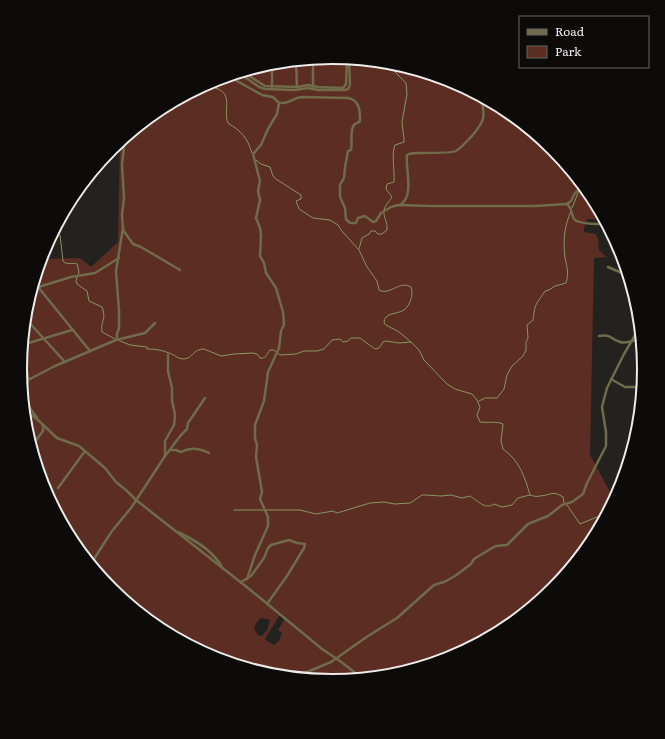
<svg xmlns="http://www.w3.org/2000/svg" width="665" height="739" viewBox="0 0 665 739" font-family="Literata,serif">
<style>
.green{fill:#5c2d22;fill-rule:evenodd}
.lines{fill:none;stroke-linecap:round;stroke-linejoin:round}
.stream{stroke:#879661;stroke-width:1}
.street{stroke:#6f6b4b;stroke-width:2.5}
.rim{fill:none;stroke:#edecea;stroke-width:2}
</style>
<rect width="100%" height="100%" fill="#24221f"/>
<!-- green -->
<path class="green" d="M 333,57 L 394,63 L 452,81 L 506,110 L 554,149 L 592,196 L 605,220 L 588,219 L 584,228 L 584,232 L 595,234 L 598,238 L 599,250 L 606,257 L 594,258 L 590,455 L 615,501 L 592,543 L 553,591 L 506,629 L 452,658 L 393,676 L 332,682 L 271,676 L 213,658 L 159,629 L 111,590 L 73,543 L 44,489 L 26,430 L 20,369 L 26,308 L 41,259 L 80,258 L 91,267 L 118,242 L 120,141 L 159,110 L 213,81 L 272,63 ZM 280,615 L 284,620 L 278,630 L 282,633 L 279,641 L 274,645 L 267,641 L 265,639 L 279,616 ZM 261,618 L 270,620 L 267,630 L 262,636 L 258,635 L 254,628 L 256,623 Z"/>
<g class="lines">
<!-- stream -->
<g class="stream">
<path d="M 203,86 C 208,85 213,87 218,89 C 233,95 223,111 228,123 C 242,132 247,137 252,153"/>
<path d="M 256,160 L 261,164 L 270,167 L 273,176 L 276,179 L 301,195 L 301,199 L 296,201 L 299,209 L 313,218 L 330,220 L 338,225 L 341,230 L 359,250 L 367,267 L 377,281 L 379,290 C 390,296 399,280 411,287 C 414,294 410,306 404,310 C 396,315 384,312 384,323 L 386,325 L 399,332 L 411,342 L 419,350 L 424,360 L 447,384 L 455,389 L 472,394 L 477,400 L 480,407 L 477,415 L 480,422 C 488,423 496,421 503,424 L 501,441 L 503,449 C 519,460 525,477 530,495 C 533,496 537,497 540,496 C 552,495 552,490 563,497 L 564,503"/>
<polyline points="579,189 581,183"/>
<polyline points="572,208 578,193"/>
<path d="M 54,231 L 60,235 L 63,261 C 67,266 72,262 77,264 L 79,272 L 76,281 L 77,284 L 87,291 L 89,301 L 102,307 C 107,319 100,322 102,332 L 115,339"/>
<path d="M 359,249 L 362,238 L 369,234 L 371,231 L 375,231 L 378,234 L 382,234 L 387,230 C 388,222 383,217 384,211 C 384,206 390,201 392,197 L 386,189 L 387,184 L 394,182 C 395,170 391,155 395,145 L 404,142 L 404,139 L 402,122 L 407,94 L 406,83 L 393,70 L 391,65"/>
<path d="M 118,340 L 130,345 L 147,347 L 147,349 C 155,349 162,350 169,353 C 175,355 178,359 184,359 C 193,358 193,349 204,349 L 221,356 L 234,354 L 253,353 L 257,354 L 260,358 C 267,359 266,354 270,350 L 274,350 L 280,355 L 296,354 L 304,351 L 317,351 L 324,349 L 332,340 L 340,339 L 343,342 L 348,341 L 351,338 L 360,338 L 375,349 L 379,348 L 383,342 L 386,341 L 399,343 L 411,342"/>
<path d="M 479,401 L 485,398 L 497,398 L 504,389 L 507,375 L 512,366 L 523,356 L 526,350 L 526,342 L 528,338 L 527,325 L 533,320 C 534,313 534,306 539,300 C 541,296 543,295 545,291 L 549,290 L 555,286 L 566,283 C 569,273 567,267 565,258 C 563,241 564,227 571,211"/>
<polyline points="567,505 580,524 609,512"/>
<polyline points="234,510 263,510"/>
<path d="M 266,510 L 300,510 L 316,514 L 333,511 L 337,513 L 370,503 L 384,502 L 395,504 L 410,503 L 422,495 L 426,495 L 441,496 L 451,495 L 462,498 L 470,496 C 478,501 485,510 494,504 L 502,507 L 512,505 L 518,498 L 530,495"/>
</g>
<!-- street -->
<g class="street">
<polyline points="313,59 313,87"/>
<polyline points="296,61 297,87"/>
<polyline points="272,63 272,87"/>
<polyline points="243,72 265,86 298,87 308,85 318,87 343,88 346,84 347,59"/>
<polyline points="239,73 259,87 265,89 295,90 308,88 318,90 345,90 348,89 350,85 349,59"/>
<path d="M 228,76 L 262,95 L 273,97 L 279,103 C 291,104 291,98 302,97 L 348,98 C 360,100 360,112 360,121 C 358,123 356,123 354,125 C 349,132 353,143 351,150 L 348,151 L 345,167 L 344,178 L 340,185 L 340,197 L 345,208 L 346,219 L 350,223 L 356,223 L 358,218 L 365,216 L 373,222 L 376,221 L 381,213 L 391,207 L 398,205 L 431,206 L 535,206 L 567,204 C 572,208 571,214 574,219 C 578,224 597,224 603,224 L 607,224"/>
<polyline points="248,76 248,70"/>
<polyline points="567,204 571,201 575,193 585,186"/>
<path d="M 400,205 C 415,196 405,169 407,155 C 412,152 416,153 422,153 C 428,153 452,153 456,151 C 461,148 468,140 472,136 C 486,119 485,118 481,96"/>
<polyline points="123,230 133,244 141,247 180,270"/>
<polyline points="608,267 629,276"/>
<polyline points="34,282 90,351"/>
<polyline points="32,289 71,277 95,273 119,258"/>
<polyline points="25,318 65,362"/>
<path d="M 599,336 C 613,334 609,339 620,342 C 626,344 636,340 642,338"/>
<polyline points="117,339 117,333 119,329 119,310 116,271 123,228 122,215 124,198 122,165 125,137"/>
<polyline points="22,345 72,330"/>
<polyline points="21,364 27,372 28,380 21,384"/>
<polyline points="611,379 625,387 643,387"/>
<polyline points="24,409 38,420 57,438 79,446 105,468 116,482 126,490 136,500 248,588 322,649 340,661 363,679"/>
<polyline points="37,418 25,401 28,380 55,366 116,340 145,333 155,323"/>
<polyline points="31,447 43,431 43,425"/>
<path d="M 171,450 L 176,450 L 181,452 C 191,447 199,448 209,453"/>
<polyline points="165,456 165,441 174,425 175,415 172,400 172,388 168,371 168,355"/>
<polyline points="58,488 85,451"/>
<path d="M 178,532 C 195,540 215,552 223,569"/>
<polyline points="90,565 112,531 131,508 165,456 181,435 187,429 188,423 205,398"/>
<polyline points="247,579 255,555 268,526 268,517 260,499 262,492 256,457 257,445 255,438 255,425 264,401 268,372 279,348 281,331 284,325 283,312 276,288 266,273 264,263 260,256 261,236 260,228 256,218 260,200 258,191 260,181 253,154 261,145 268,129 277,114 279,103"/>
<polyline points="241,582 251,576 264,558 268,548 271,545 289,540 297,543 305,544 304,548 287,576 267,604"/>
<polyline points="293,678 331,662 368,636 397,618 434,585 444,582 455,576 471,564 474,559 492,548 496,546 507,545 528,524 548,516 562,505 572,502 583,494 587,483 606,446 606,432 602,407 607,388 624,354 641,325"/>
</g>
</g>
<!-- crop -->
<path d="M0 0H665V739H0ZM27 369a305 305 0 1 1 610 0a305 305 0 1 1-610 0Z" fill="#0c0b0a" fill-rule="evenodd"/>
<path class="rim" d="M27 369a305 305 0 1 1 610 0a305 305 0 1 1-610 0Z"/>
<!-- legend -->
<rect x="519" y="16" width="130" height="52" fill="#0c0b0a" stroke="#666564"/>
<rect x="527" y="29" width="20" height="6" fill="#6f6b4b" stroke="#666564"/>
<text x="555" y="36" font-size="12" fill="#edecea">Road</text>
<rect x="527" y="46" width="20" height="12" fill="#5c2d22" stroke="#666564"/>
<text x="555" y="56" font-size="12" fill="#edecea">Park</text>
</svg>
